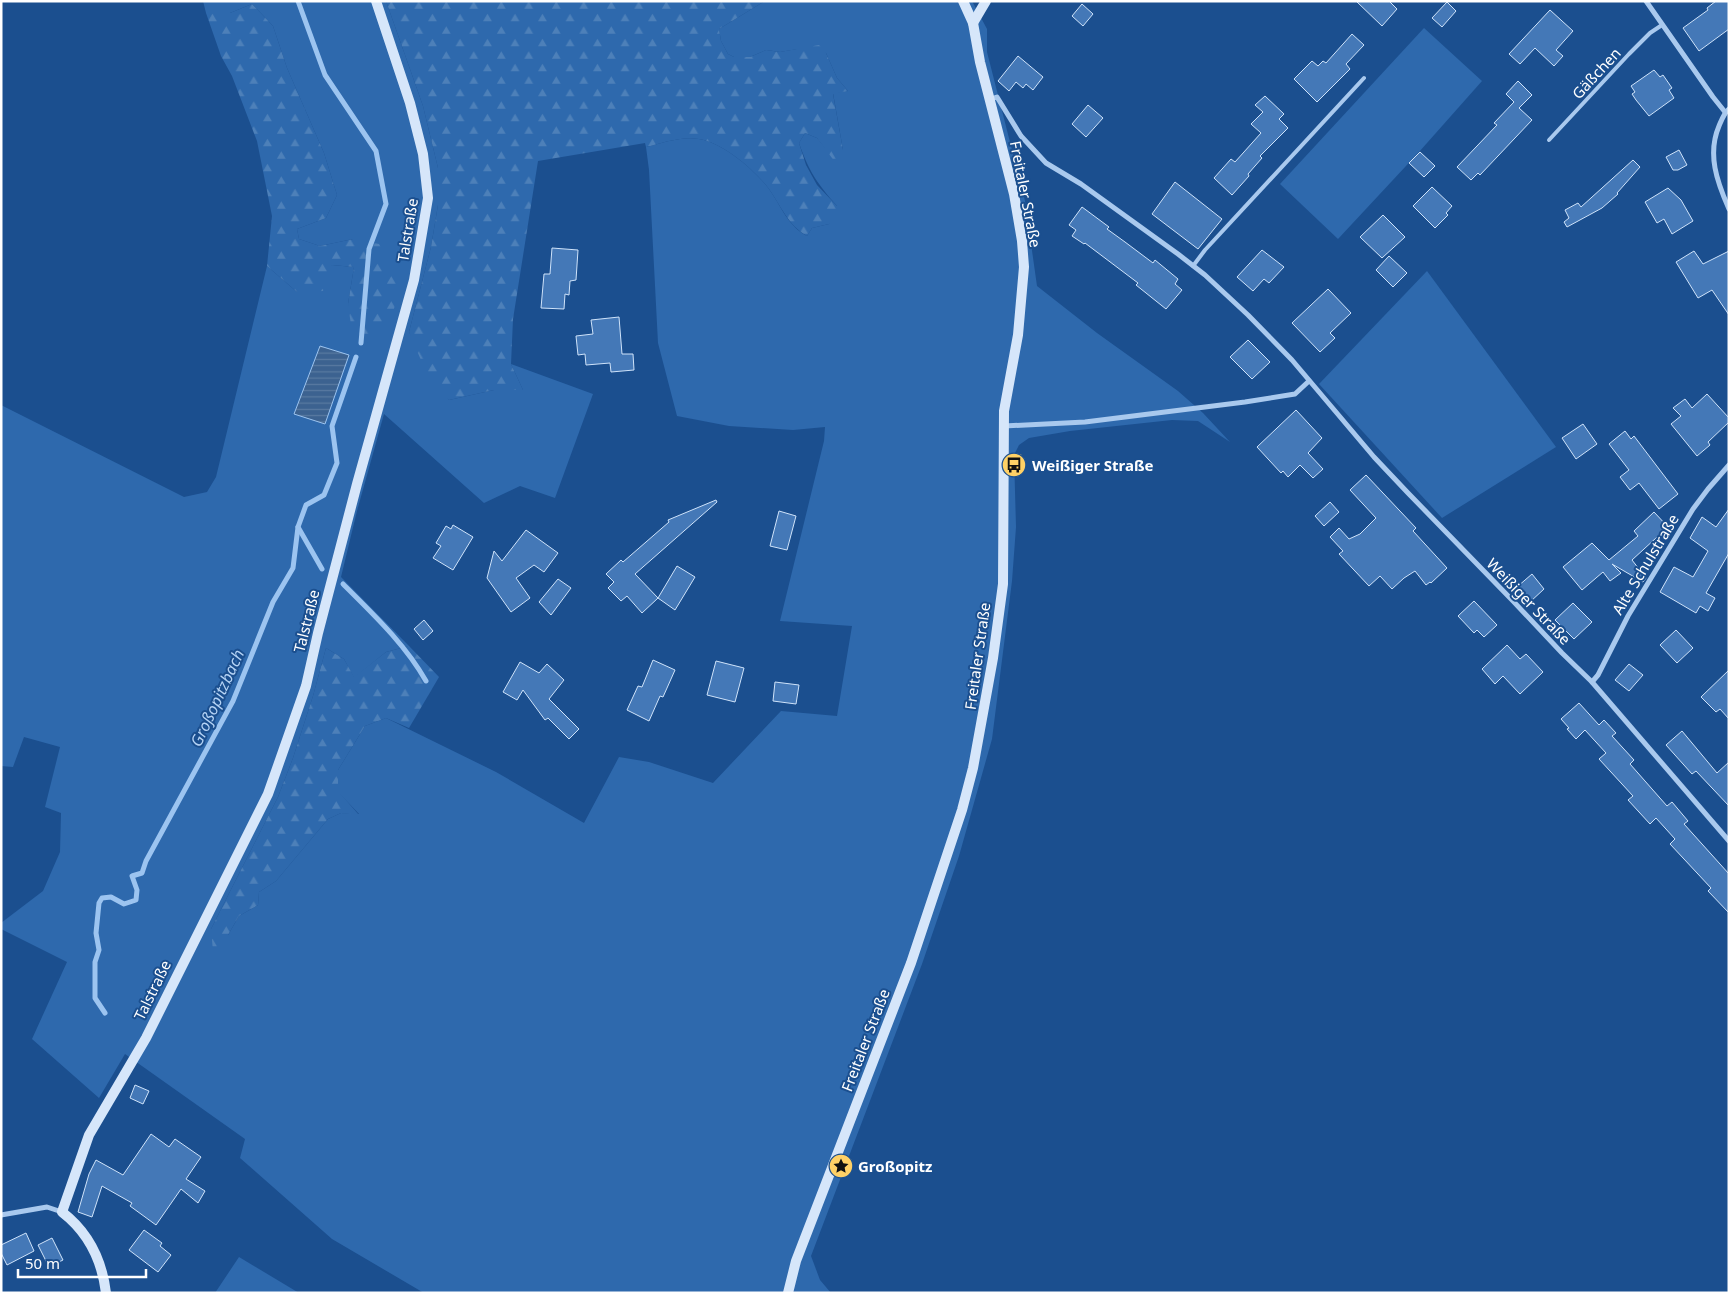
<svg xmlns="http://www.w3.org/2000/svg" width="1730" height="1294" viewBox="0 0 1730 1294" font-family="'Noto Sans',sans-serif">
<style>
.green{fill:#2e69ad}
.forest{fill:url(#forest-firs)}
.water{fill:url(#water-rules);stroke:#9cc4f0}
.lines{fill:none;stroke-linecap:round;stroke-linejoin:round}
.stream{stroke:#9cc4f0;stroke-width:5}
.building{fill:#4478b7;stroke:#cfe3fa}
.lane{stroke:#a9c9ee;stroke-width:4}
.street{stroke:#a9c9ee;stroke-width:5}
.secondary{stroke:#d6e6fa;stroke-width:10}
.labels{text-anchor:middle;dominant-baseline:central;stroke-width:4;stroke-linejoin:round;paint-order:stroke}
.street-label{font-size:15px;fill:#fff;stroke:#1b4f8f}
.poi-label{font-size:15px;font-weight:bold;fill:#fff;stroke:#1b4f8f;text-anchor:start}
.water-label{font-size:16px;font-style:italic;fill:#b5d3f5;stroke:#1b4f8f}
</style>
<defs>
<pattern id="forest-firs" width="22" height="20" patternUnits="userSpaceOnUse" patternTransform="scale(1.25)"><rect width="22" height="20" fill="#2e69ad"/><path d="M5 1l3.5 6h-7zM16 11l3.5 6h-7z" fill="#4d80b9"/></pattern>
<pattern id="water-rules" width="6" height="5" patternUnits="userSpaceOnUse" patternTransform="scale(1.25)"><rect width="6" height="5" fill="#3c6290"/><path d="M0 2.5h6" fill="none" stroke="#597aa1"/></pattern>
</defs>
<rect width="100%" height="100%" fill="#1b4f8f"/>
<!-- green -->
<g class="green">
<path d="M 203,1 L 386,1 L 423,106 L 438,168 L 438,205 L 431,247 L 409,332 L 449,400 L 494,390 L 523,390 L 511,364 L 593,394 L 555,498 L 520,486 L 484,503 L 384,414 L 357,511 L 341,577 L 409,646 L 386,652 L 354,678 L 344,659 L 326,648 L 313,696 L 293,758 L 278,797 L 211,929 L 228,935 L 239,916 L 258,905 L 259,892 L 276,881 L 328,819 L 341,813 L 359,814 L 337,791 L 338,770 L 365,726 L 386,718 L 496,772 L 584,823 L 619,757 L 649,762 L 713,783 L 781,711 L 837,716 L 852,626 L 780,621 L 824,441 L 825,427 L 793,430 L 729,426 L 677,416 L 658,343 L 649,170 L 646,147 C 663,143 681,136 699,139 C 722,142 755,170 769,189 C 781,206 788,226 807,236 L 812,228 L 829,224 L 837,206 C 817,183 809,172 799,143 L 805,133 L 817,138 L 826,149 L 843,150 L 833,93 L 848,91 L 837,78 L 826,53 L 798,49 L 780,52 L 766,50 L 750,57 L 734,57 L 728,54 L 721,41 L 719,29 L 765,1 L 972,1 L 987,29 L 987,52 L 1025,201 L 1037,286 L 1097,333 L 1178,391 L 1203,413 L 1230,442 L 1198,421 L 1172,420 L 1070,431 L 1029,438 L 1019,445 L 1014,455 L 1016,527 L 1012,581 L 992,739 L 959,856 L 922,964 L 811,1256 L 820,1280 L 831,1293 L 424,1293 L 332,1239 L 240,1158 L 245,1139 L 125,1054 L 99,1098 L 32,1039 L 67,962 L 1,929 L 1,923 L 43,891 L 60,852 L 61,813 L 45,807 L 60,747 L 24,737 L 13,767 L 1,766 L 1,405 L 184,497 L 207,492 L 216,477 L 267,266 L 297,292 L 332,265 L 354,267 L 348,304 L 368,343 L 353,239 L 320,246 L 299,239 L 297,229 L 326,218 L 337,195 L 324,153 L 287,68 L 273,26 L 252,4 L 230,13 L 206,13 Z"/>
<polygon points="1424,28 1482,81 1419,152 1338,239 1280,184"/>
<polygon points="1427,271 1556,447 1442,518 1319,384"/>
<polygon points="239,1257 299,1293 215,1293"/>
</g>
<!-- forest -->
<g class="forest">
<path d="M 386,1 L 765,1 L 719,29 L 721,41 L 728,54 L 734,57 L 750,57 L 766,50 L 780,52 L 819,45 L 826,53 L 837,78 L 848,91 L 833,94 L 843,150 L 841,161 L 835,162 L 817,138 L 805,133 L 799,143 L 806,165 L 817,185 L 837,206 L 838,219 L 829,224 L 812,228 L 807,236 C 788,225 781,206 769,189 C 755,170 722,142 699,139 C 681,136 663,143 646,147 L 645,143 L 538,161 L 513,319 L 511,364 L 523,390 L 494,390 L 449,400 L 429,379 L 409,332 L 431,247 L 438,205 L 438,168 L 423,106 Z"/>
<polygon points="252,4 273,26 287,68 324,153 337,195 326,218 297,229 299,239 320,246 353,239 379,244 401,287 388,327 368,343 353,339 348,304 354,267 332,265 323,291 297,292 267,266 272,216 257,141 232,76 221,56 206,13 230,13"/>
<polygon points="409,646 439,677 409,728 386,718 365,726 338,770 338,791 359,815 341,813 328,819 276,881 259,892 258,905 239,916 228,935 213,951 211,929 278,797 293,758 313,696 326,648 344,659 354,677 386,652"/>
</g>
<!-- water -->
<polygon class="water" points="320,346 349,355 325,424 294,414"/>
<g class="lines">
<!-- stream -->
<g class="stream">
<polyline points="298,1 325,75 376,151 386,204 369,249 361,343"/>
<polyline points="298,527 322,569"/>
<path d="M 343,584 C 373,614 405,644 426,681"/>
<polyline points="105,1013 95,998 95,962 99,950 96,933 99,903 102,898 111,897 124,904 136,900 137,890 132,876 142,873 146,861 233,701 273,602 293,568 298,527 306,505 324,495 337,463 332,426 356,357"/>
</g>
</g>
<!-- building -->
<g class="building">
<polygon points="1356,1 1389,1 1397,9 1382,26"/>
<polygon points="1716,1 1729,1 1729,29 1699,51 1683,28 1708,10 1707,8"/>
<polygon points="1447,2 1456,11 1442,27 1432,18"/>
<polygon points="1082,4 1093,14 1083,26 1072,16"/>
<polygon points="1550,10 1573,31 1556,50 1563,56 1554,66 1535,48 1520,64 1509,54"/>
<polygon points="1352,34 1364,45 1346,64 1350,69 1317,102 1294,79 1312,61 1318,66 1323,61 1326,63"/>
<polygon points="1018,56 1043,77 1033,90 1026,84 1023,88 1016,82 1009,91 998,81"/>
<polygon points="1654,70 1660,77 1663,75 1672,88 1669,90 1674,98 1649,116 1636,100 1632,94 1635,92 1631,86"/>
<polygon points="1518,81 1532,95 1519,108 1532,120 1480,175 1478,173 1471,180 1457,167 1497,125 1494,123 1514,102 1506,94"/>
<polygon points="1265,96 1284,114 1279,119 1288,128 1260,156 1262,158 1248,174 1249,176 1232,195 1214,178 1231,159 1235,162 1261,133 1251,124 1263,112 1255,105"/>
<polygon points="1088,105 1103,118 1086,137 1072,124"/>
<polygon points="1679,150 1687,165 1678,170 1673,170 1666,157"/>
<polygon points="1420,152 1435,166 1424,177 1409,163"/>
<polygon points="1633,160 1640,167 1617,193 1618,194 1602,208 1567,227 1564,222 1569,218 1565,210 1578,203 1581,207"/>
<polygon points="1175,182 1222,219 1198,249 1152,214"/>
<polygon points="1432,187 1452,206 1446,213 1448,215 1435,228 1413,206"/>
<polygon points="1668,188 1681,200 1693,221 1672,234 1664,219 1657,223 1645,202"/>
<polygon points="1082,207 1109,227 1107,229 1125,242 1153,263 1155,260 1178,279 1175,284 1182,290 1166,309 1136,285 1138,283 1085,243 1084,244 1072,236 1076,230 1069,225"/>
<polygon points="1383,215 1405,237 1382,258 1360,237"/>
<polygon points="552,248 578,250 576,280 570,281 569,295 565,294 564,309 541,308 544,274 550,274"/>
<polygon points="1262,250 1284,267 1269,283 1264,279 1253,291 1237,277"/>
<polygon points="1694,251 1703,264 1729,251 1729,315 1712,290 1698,298 1676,262"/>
<polygon points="1389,256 1407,273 1393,287 1376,270"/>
<polygon points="1328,289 1351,313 1330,333 1335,338 1320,352 1292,323"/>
<polygon points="619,317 622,354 633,354 634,370 611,372 610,363 586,365 585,354 578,355 576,336 593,334 591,320"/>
<polygon points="1248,340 1270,362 1252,379 1230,357"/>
<polygon points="1707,394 1729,418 1729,422 1708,442 1710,445 1697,456 1671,424 1681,416 1673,408 1685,399 1692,408"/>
<polygon points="1296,410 1322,438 1308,453 1323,469 1313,478 1300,465 1288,477 1283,471 1281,473 1257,447"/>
<polygon points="1583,424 1597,444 1576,459 1562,438"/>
<polygon points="1625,431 1631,439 1634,436 1678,494 1659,509 1639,483 1630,490 1620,477 1629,470 1609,444"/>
<polygon points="1366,475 1416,528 1413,531 1447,568 1431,583 1430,582 1426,585 1415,571 1404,578 1392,589 1380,576 1369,586 1339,554 1343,551 1330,537 1339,528 1349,539 1360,534 1376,518 1350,490"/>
<polygon points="716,500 717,502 635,574 658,598 642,613 627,596 621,601 608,588 614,582 606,574 621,560 623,562 669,522 668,520"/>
<polygon points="1330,502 1339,512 1324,526 1315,516"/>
<polygon points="1729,509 1729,553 1706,593 1715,598 1708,611 1700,606 1696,613 1660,592 1674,567 1693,577 1708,551 1690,538 1702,517 1716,527"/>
<polygon points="779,511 796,516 787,550 770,546"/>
<polygon points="1654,512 1668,527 1632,560 1646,578 1643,582 1612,564 1621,573 1610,581 1603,572 1582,590 1563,567 1592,543 1609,560 1638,536 1634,531"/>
<polygon points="453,525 473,537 453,570 433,558 441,546 436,543 446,526 451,529"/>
<polygon points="526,530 558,553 544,572 534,565 516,578 530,598 511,612 487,578 494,551 502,561"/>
<polygon points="677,566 695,577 675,610 658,598"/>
<polygon points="1532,574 1544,589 1530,602 1517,587"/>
<polygon points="558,579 571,588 551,615 539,602"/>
<polygon points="1474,601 1497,625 1484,637 1477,630 1474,633 1458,616"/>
<polygon points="1573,603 1592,622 1574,639 1555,620"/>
<polygon points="424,620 433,631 423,640 414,629"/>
<polygon points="1676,630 1693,648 1677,663 1660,645"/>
<polygon points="1507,645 1520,659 1526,654 1543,672 1520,694 1503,676 1495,684 1482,669"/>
<polygon points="653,660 675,670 663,697 660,696 649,721 627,710 638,686 642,687"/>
<polygon points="716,661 744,668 735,702 707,695"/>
<polygon points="520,662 539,673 547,664 564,680 549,699 579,729 569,739 548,718 545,720 523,690 517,700 503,692"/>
<polygon points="1629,664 1643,675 1629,691 1615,680"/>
<polygon points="1729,670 1729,719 1720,709 1716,712 1701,697"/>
<polygon points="775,682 799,685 796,704 773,701"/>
<polygon points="1579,703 1599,725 1604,720 1616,733 1612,736 1634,760 1630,764 1667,806 1672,802 1688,821 1684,824 1729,874 1729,913 1708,891 1711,888 1670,844 1675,839 1656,818 1650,824 1628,800 1633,796 1599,759 1606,753 1585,730 1576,739 1567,729 1569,728 1561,719"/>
<polygon points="1682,731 1717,773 1729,762 1729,806 1696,771 1692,774 1666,745"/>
<polygon points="135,1085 149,1091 143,1104 130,1098"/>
<polygon points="151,1134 169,1147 175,1139 201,1157 186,1179 205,1191 198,1203 181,1189 156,1225 130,1206 132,1203 102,1186 92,1217 78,1212 89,1174 96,1160 123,1175"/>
<polygon points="144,1230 162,1243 160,1246 171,1255 158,1272 129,1250"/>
<polygon points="26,1233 34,1251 7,1265 1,1253 1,1245"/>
<polygon points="52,1238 63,1260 49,1267 38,1245"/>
</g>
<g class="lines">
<!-- lane -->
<g class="lane">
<polyline points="1549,140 1629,54 1650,33 1662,25"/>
<polyline points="1193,266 1205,250 1364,78"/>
</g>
<!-- street -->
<g class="street">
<polyline points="1646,1 1713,97 1725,112"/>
<polyline points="991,99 997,97 1021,136 1046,163 1081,184 1178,254 1205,275 1248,315 1292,360 1374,457 1408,493 1513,601 1562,653 1592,682 1729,841"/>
<path d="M 1729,109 C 1724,113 1722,119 1719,126 C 1707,154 1717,182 1729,209"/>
<polyline points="1004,426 1085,422 1245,402 1295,394 1309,381"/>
<polyline points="1592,682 1598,675 1628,616 1693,509 1708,489 1729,465"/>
<polyline points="1,1215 47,1207 62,1212"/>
</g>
<!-- secondary -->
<g class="secondary">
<polyline points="973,23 986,1"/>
<path d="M 106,1293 C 102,1260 88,1232 62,1212 L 89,1135 L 146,1038 L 268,794 L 306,686 L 318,633 L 357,484 L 414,280 L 428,198 L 423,154 L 410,103 L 376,1"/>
<polyline points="788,1293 796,1261 911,963 962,810 973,768 993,658 1003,584 1004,411 1018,335 1024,267 1022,241 1014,194 980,62 973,23 963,1"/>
</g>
</g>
<!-- icons -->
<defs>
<g id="bus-disc" transform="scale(1.25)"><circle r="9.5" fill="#ffd166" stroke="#1b4f8f"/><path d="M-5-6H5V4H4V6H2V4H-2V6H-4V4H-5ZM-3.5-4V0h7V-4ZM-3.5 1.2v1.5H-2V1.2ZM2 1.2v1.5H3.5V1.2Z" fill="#111"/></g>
<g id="sight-disc" transform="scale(1.25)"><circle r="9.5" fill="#ffd166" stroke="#1b4f8f"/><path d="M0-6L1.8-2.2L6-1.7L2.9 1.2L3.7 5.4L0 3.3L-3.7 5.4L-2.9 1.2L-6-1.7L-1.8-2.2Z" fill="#111"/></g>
</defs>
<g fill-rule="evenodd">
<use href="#bus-disc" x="1014" y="465"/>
<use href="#sight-disc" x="841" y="1166"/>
</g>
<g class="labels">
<!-- street labels -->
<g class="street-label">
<text transform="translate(1596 73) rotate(-47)">Gäßchen</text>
<text transform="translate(1026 194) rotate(79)">Freitaler Straße</text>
<text transform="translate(407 230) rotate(-81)">Talstraße</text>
<text transform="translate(1645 564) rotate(-59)">Alte Schulstraße</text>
<text transform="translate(1529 601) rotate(46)">Weißiger Straße</text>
<text transform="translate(306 621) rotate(-76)">Talstraße</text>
<text transform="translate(977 656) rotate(-82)">Freitaler Straße</text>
<text transform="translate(152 990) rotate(-64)">Talstraße</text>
<text transform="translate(865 1040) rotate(-69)">Freitaler Straße</text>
</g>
<!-- poi labels -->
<g class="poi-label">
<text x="1032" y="465">Weißiger Straße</text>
<text x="858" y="1166">Großopitz</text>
</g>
<!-- water labels -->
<g class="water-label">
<text transform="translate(217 698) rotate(-65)">Großopitzbach</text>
</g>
</g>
<!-- border -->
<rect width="1730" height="1294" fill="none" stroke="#ffffff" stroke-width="5"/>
<!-- scale -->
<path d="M18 1269v8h128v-8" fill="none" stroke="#ffffff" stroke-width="2.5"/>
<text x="25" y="1269" font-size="15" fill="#ffffff" stroke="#1b4f8f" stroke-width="4" paint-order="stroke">50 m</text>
</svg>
